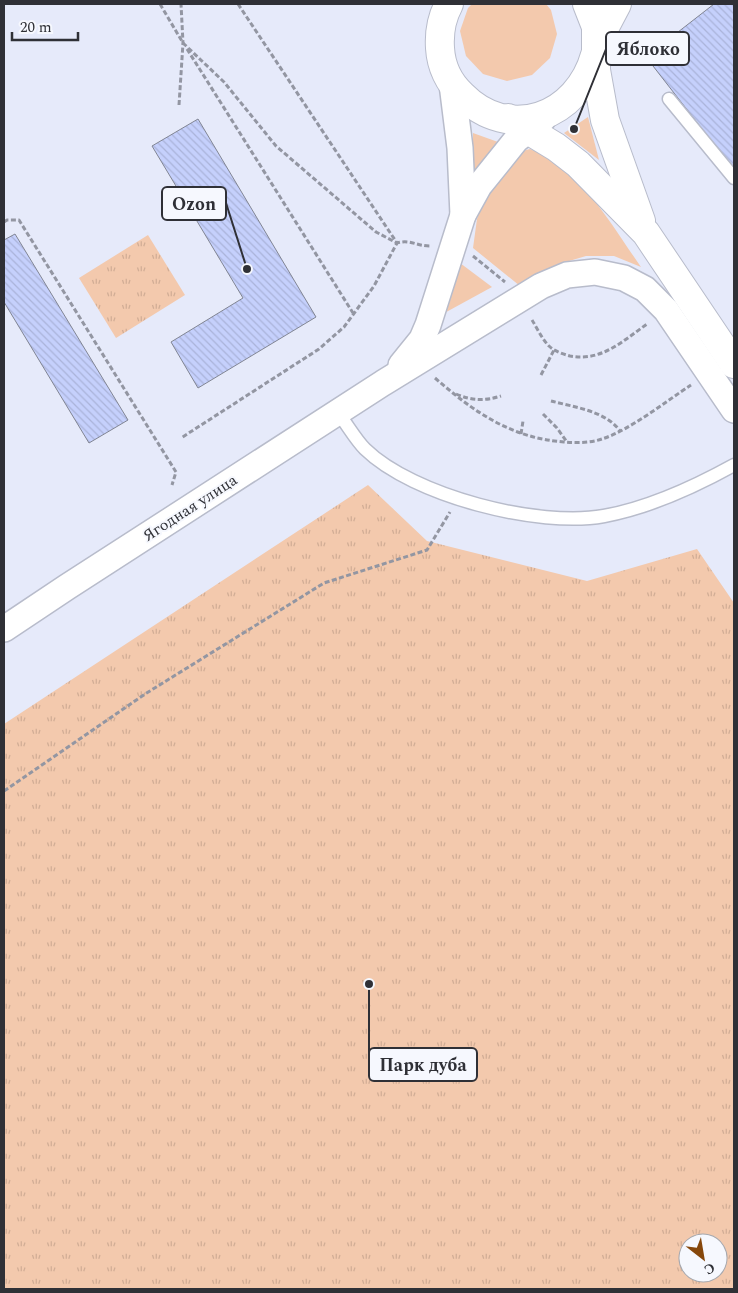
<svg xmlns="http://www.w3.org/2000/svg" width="738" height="1293" viewBox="0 0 738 1293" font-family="Spectral,serif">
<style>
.green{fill:#f3c9ad}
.park{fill:url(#park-tufts);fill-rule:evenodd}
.building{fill:url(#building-back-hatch);stroke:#818593}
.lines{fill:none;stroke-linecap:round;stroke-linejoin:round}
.lane-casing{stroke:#b8bccb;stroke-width:15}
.street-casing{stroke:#b8bccb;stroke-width:28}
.secondary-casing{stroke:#b8bccb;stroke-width:30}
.path{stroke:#9396a2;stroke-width:3;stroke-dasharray:5 2.5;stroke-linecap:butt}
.lane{stroke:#fff;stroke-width:12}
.street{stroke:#fff;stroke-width:25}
.secondary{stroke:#fff;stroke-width:28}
.labels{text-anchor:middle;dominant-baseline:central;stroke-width:4;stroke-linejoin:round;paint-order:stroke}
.street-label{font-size:16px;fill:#2f3036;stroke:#f6f8fe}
.leader{fill:none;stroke:#2f3036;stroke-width:2}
.callout-dot{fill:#2f3036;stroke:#f6f8fe;stroke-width:2}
.callout{fill:#f6f8fe;stroke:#2f3036;stroke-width:2}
.callout-label{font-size:18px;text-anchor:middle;font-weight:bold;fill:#2f3036}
</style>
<defs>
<pattern id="park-tufts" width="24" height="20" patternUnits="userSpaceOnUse" patternTransform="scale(1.25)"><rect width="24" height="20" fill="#f3c9ad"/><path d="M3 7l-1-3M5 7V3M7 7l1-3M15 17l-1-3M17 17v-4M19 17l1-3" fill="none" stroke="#d1ad95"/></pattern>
<pattern id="building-back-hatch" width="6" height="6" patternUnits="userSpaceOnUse" patternTransform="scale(1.25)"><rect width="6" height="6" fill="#c5d0fc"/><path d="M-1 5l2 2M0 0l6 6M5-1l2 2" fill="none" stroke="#aab3d9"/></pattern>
</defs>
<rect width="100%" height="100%" fill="#e6eafa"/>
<!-- green -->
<g class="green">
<polygon points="472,4 546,4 551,10 557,34 550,58 532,75 507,81 483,74 466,56 460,31 468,8"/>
<polygon points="588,117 599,160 564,133"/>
<polygon points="473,133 498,142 473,180"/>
<path d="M 530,149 C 581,169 610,223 641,267 L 614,256 L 586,256 L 559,264 L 520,286 L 473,248 L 477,219 L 484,196 L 519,152 Z"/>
<polygon points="456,260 492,287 439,316"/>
</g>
<!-- park -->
<g class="park">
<polygon points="148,235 185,295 116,338 79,278"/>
<path d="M 368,485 L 427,541 L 587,581 L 697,549 L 734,603 L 734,1289 L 4,1289 L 4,724 ZM 688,1243 L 718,1243 L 718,1273 L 688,1273 Z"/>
</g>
<!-- building -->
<g class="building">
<polygon points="714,4 734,4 734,170 646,57"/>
<polygon points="198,119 316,317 198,388 171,342 243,298 152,146"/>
<polygon points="15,234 128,420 89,443 4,302 4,240"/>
</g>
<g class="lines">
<!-- lane casing -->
<g class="lane-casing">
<g id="lane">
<polyline points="669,99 734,178"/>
<path d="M 338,413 C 347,424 355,439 365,449 C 413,496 539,528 604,516 C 648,508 696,486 734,465"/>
</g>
</g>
<!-- street casing -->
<g class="street-casing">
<g id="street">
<polyline points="452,84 460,148 463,215"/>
<polyline points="401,365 422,339 428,325 463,215 479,186 516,140 543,119"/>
<polyline points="4,629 67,587 383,383 541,286 567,275 595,272 624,278 645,289 666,310 734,410"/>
</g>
</g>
<!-- secondary casing -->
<g class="secondary-casing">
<g id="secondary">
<path d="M 449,4 C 442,17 439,33 440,48 C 441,66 449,83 462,95 C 509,143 578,117 595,55"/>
<polyline points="587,4 596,27 596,70 605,120 641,221"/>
<polyline points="597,42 617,4"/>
<polyline points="508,118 556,147 578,164 646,233 734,364"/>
</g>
</g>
<!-- path -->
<g class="path">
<polyline points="160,4 183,43 224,82 276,146 376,232 397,243 374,286 344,327 319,349 181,438"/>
<path d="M 238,4 L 397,243 C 410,239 416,246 430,246"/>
<polyline points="187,49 353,313"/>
<polyline points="179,105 183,43 181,4"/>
<polyline points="4,222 7,220 19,220 176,472 172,485"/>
<polyline points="473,256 505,282"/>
<path d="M 532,320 C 537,328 542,339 549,346 C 554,351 563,354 570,356 C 601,362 623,341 647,324"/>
<polyline points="541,375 554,350"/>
<path d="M 435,378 C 474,412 511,438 564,442 C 576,443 590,443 602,439 C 630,430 665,402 691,385"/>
<path d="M 456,394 C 472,401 485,401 501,396"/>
<path d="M 551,401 C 574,407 606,411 620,431"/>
<polyline points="543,414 557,428 567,442"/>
<polyline points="521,434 523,421"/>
<polyline points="4,791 145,694 324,583 427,550 450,512"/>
</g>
<!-- lane -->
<use href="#lane" class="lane"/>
<!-- street -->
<use href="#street" class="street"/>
<!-- secondary -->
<use href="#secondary" class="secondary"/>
</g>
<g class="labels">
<!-- street labels -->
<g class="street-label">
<text transform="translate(190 508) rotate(-33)">Ягодная улица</text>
</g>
</g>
<!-- callouts -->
<path class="leader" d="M574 129L606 49M247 269L226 203M369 984L369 1064"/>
<g class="callout-dot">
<circle cx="574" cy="129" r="5"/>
<circle cx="247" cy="269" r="5"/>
<circle cx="369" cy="984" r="5"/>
</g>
<g class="callout">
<rect x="606" y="32" width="83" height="33" rx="5"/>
<rect x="162" y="187" width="64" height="33" rx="5"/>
<rect x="369" y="1048" width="108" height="33" rx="5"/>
</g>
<g class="callout-label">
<text x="648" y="55">Яблоко</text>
<text x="194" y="210">Ozon</text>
<text x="423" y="1071">Парк дуба</text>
</g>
<!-- border -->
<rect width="738" height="1293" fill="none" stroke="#2f3036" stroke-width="10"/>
<!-- north arrow -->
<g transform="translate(703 1258) rotate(149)"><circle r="24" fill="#f6f8fe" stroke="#a6a8ae"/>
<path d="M0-4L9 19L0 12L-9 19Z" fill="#86470b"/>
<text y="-8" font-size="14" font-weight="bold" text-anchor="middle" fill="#2f3036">С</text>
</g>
<!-- scale -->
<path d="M12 32v8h66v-8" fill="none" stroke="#2f3036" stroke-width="2.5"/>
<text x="20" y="32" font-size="15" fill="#2f3036" stroke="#f6f8fe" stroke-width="4" paint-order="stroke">20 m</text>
</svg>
